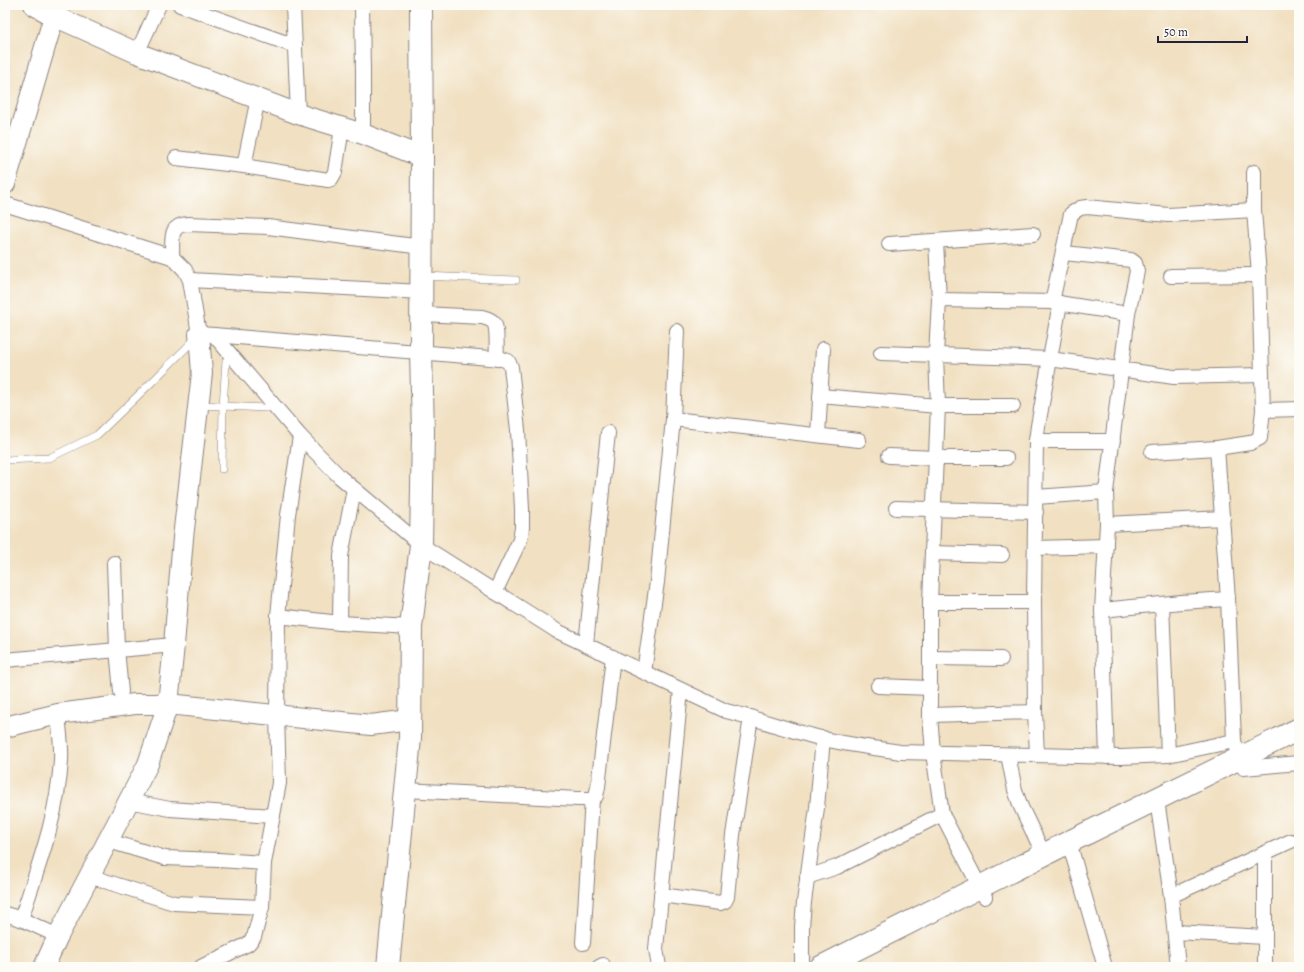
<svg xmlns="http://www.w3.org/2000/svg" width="1304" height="972" viewBox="0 0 1304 972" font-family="Alegreya,serif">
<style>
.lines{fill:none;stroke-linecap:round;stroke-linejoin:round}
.lane-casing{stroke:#8a817e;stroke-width:8}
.street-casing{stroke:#8a817e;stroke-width:16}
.secondary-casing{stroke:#8a817e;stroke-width:22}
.highway-casing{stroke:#8a817e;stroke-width:24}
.lane{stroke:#fff;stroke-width:7}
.street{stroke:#fff;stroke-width:14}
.secondary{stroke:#fff;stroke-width:20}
.highway{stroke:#fff;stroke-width:22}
</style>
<rect width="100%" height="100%" fill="#fdfcf7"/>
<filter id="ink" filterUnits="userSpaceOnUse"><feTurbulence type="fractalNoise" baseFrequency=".025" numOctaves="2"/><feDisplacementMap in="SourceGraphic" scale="8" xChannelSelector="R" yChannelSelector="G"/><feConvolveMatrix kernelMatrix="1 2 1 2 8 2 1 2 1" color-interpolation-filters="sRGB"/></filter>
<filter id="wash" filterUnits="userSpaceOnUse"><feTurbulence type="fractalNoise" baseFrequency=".012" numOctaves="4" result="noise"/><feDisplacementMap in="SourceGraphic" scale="16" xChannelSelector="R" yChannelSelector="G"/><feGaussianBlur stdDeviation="0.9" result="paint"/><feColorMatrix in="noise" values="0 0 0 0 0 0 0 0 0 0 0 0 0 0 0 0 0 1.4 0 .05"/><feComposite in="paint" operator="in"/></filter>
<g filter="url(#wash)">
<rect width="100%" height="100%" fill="#f1e0c1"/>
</g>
<g filter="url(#ink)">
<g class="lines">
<!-- lane casing -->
<g class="lane-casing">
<g id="lane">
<polyline points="424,276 516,280"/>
<polyline points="199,405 266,408"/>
<polyline points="5,460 49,458 97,435 154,380 196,338"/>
<polyline points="222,469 223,406 226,361"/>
</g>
</g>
<!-- street casing -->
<g class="street-casing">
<g id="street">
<polyline points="180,5 295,46"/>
<polyline points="293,5 298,114"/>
<polyline points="362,5 363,72 363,134"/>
<polyline points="137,53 159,5"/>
<polyline points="176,158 244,166 328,180 331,179 335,172 342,128"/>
<polyline points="244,166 258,98"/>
<polyline points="1254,172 1254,210 1259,275 1263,410 1260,438 1250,443 1217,448 1228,599 1234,741 1239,758 1244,768 1299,763"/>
<path d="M 5,204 L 172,257 L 185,270 L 190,280 L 199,334 L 214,335 L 300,436 L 340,477 L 421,545 L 557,631 L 726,711 C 759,719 791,731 824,739 C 849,745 875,748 900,752 L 1121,757 L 1168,755 L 1234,741"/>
<polyline points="936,241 939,300 936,355 938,406 930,602 930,715 933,753 942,814 985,897"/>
<polyline points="889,244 1033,234"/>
<polyline points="1064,253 1131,260 1135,263 1137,271 1128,314 1106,492 1107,524 1102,610 1107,757"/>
<path d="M 172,257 C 173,240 168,225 188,224 L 268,227 L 422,247"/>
<polyline points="1171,276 1259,275"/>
<polyline points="190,280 422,292"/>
<polyline points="939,300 1052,302 1128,314"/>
<polyline points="1052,302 1071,214 1080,208 1087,207 1168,215 1254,210"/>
<path d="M 422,314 L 482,317 C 486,318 491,319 494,323 C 498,329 496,351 497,359"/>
<polyline points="214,335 502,359 508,361 511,367 518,430 522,509 522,528 520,540 495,592"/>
<polyline points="881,353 1050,359 1174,377 1261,375"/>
<polyline points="820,396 938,406 1013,406"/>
<polyline points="1263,410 1299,409"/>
<polyline points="673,419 859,440"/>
<polyline points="818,435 823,349"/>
<polyline points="1036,441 1113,441"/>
<polyline points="1152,452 1217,448"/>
<polyline points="889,456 936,458 1006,458"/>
<polyline points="1036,497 1106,492"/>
<polyline points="896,508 1036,512"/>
<polyline points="1107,524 1223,518"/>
<polyline points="1035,548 1106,546"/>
<polyline points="932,553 1002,555"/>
<polyline points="114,563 117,649 121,692"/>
<polyline points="930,602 1034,602"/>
<polyline points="1162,604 1168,755"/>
<polyline points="1102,610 1181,602 1228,599"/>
<polyline points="278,616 340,623 411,627"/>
<polyline points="340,623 341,556 354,489"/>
<polyline points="586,644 608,433"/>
<polyline points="931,658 1001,659"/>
<polyline points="5,660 174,645"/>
<polyline points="644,672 657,582 673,419 677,331"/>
<polyline points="878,686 931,688"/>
<polyline points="930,715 1035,712"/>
<polyline points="1008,755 1015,790 1021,807 1044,855"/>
<polyline points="1037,755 1035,712 1034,602 1036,441 1038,426 1060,303"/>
<polyline points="405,790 578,799 592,799 596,796 598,787 613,657"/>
<polyline points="1157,800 1171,896 1178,967"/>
<polyline points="128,801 170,809 273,816"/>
<polyline points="109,841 165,858 218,860 264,863"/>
<polyline points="1069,842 1105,967"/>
<polyline points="1265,853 1265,967"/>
<polyline points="89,876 174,903 262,907"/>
<polyline points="807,877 837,867 942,814"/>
<polyline points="661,895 720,903 725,901 727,897 733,835 751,717"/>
<polyline points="1171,896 1291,841"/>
<polyline points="5,914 21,919 58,936"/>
<path d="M 21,919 C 38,867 58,815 61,760 C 62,745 59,729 58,714"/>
<polyline points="1175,932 1265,937"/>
<polyline points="583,943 592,799"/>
<polyline points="201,967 248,944 254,937 262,907 264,863 279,783 277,716 278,616 288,515 300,436"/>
<polyline points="599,967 603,965"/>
<polyline points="659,967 656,949 681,690"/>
<polyline points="802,967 802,927 804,902 817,808 823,738"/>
</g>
</g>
<!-- secondary casing -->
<g class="secondary-casing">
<g id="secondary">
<polyline points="34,5 54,16"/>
<polyline points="5,184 54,16 137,53 298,114 363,134 422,157"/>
<polyline points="5,727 58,714 135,704 168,704 174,645 183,538 202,373 199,334"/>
<polyline points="44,967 58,936 148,764 168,704 371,725 410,720"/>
</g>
</g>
<!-- highway casing -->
<g class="highway-casing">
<g id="highway">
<polyline points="388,967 410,738 411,627 421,545 423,432 421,352 422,157 421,5"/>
<polyline points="821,967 1069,842 1299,729"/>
</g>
</g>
<!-- lane -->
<use href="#lane" class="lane"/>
<!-- street -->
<use href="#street" class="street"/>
<!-- secondary -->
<use href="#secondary" class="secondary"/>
<!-- highway -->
<use href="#highway" class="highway"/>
</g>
</g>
<!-- margin -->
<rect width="1304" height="972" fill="none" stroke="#fdfcf7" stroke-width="20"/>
<!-- scale -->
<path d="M1158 36v6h89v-6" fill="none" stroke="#22223b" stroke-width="2"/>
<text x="1164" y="36" font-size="12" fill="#22223b" stroke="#fdfcf7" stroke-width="3" paint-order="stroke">50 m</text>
</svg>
